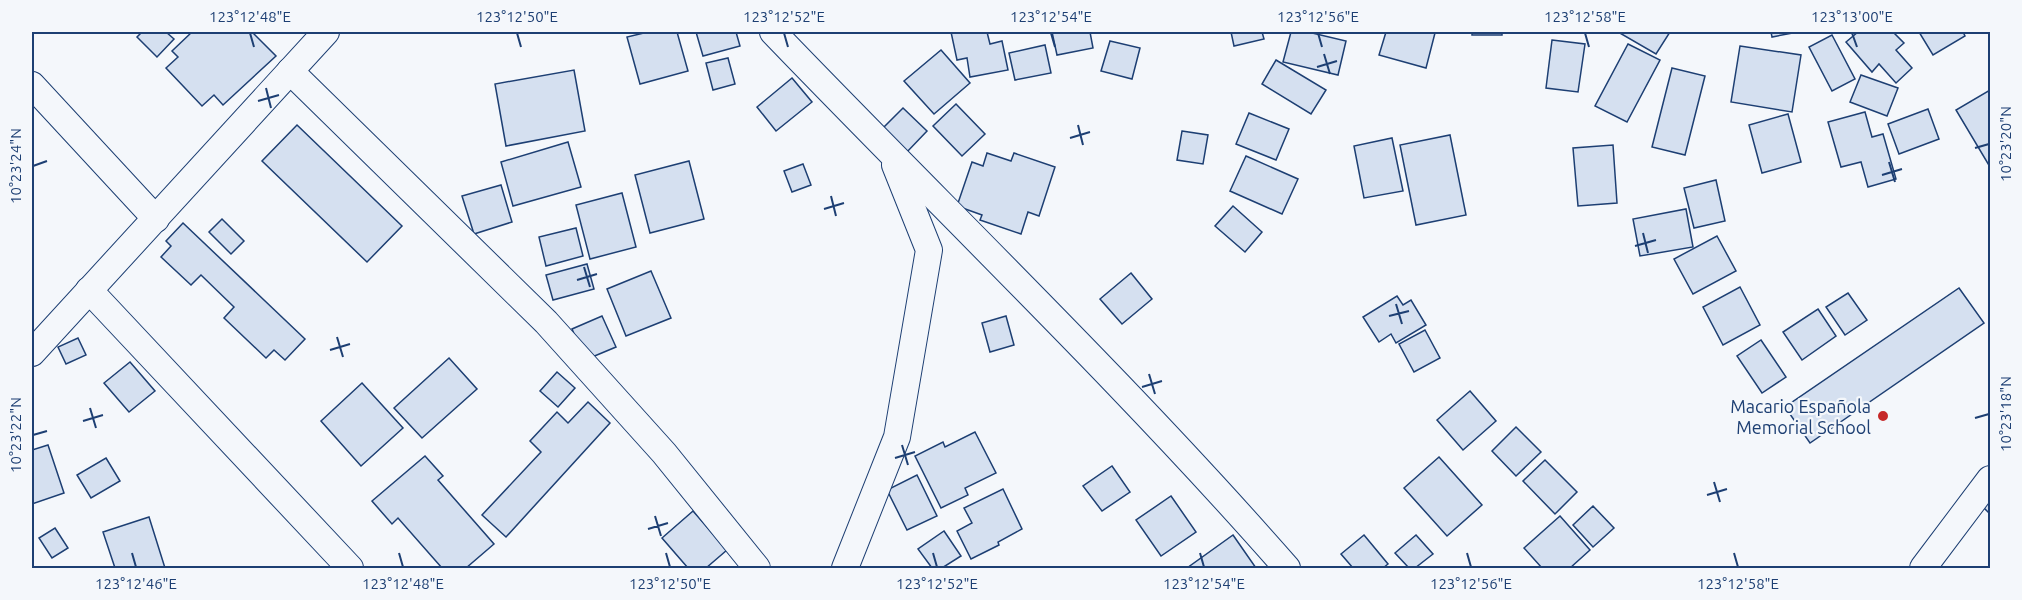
<svg xmlns="http://www.w3.org/2000/svg" width="2022" height="600" viewBox="0 0 2022 600" font-family="Ubuntu,sans-serif">
<style>
.building{fill:#d5e0f0;stroke:#1d3f73;stroke-width:1.5}
.lines{fill:none;stroke-linecap:round;stroke-linejoin:round}
.minor-casing{stroke:#1d3f73;stroke-width:28}
.minor{stroke:#f4f7fb;stroke-width:26}
.ticks{fill:none;stroke:#1d3f73;stroke-width:2}
.poi-dot{fill:#c62828;stroke:#f4f7fb;stroke-width:2}
.labels{text-anchor:middle;dominant-baseline:central;stroke-width:4.5;stroke-linejoin:round;paint-order:stroke}
.poi-label{font-size:18px;fill:#1d3f73;stroke:#f4f7fb;text-anchor:end}
.neatline{fill:none;stroke:#1d3f73;stroke-width:2}
.ticks-label{font-size:15px;text-anchor:middle;fill:#1d3f73}
</style>
<rect width="100%" height="100%" fill="#f4f7fb"/>
<!-- building -->
<g class="building">
<polygon points="142,32 166,32 174,39 157,57 137,37"/>
<polygon points="192,32 252,32 276,56 223,105 214,95 202,106 166,68 178,57 172,51"/>
<polygon points="648,32 677,32 688,71 640,84 627,37"/>
<polygon points="696,32 736,32 740,46 703,56"/>
<polygon points="951,32 987,32 990,44 1002,41 1008,70 970,77 967,58 957,60"/>
<polygon points="1052,32 1090,32 1093,48 1057,55"/>
<polygon points="1231,32 1262,32 1264,39 1234,46"/>
<polygon points="1291,32 1308,32 1346,41 1338,75 1283,62"/>
<polygon points="1386,32 1435,33 1426,68 1379,55"/>
<rect x="1472" y="32" width="30" height="3"/>
<polygon points="1618,32 1670,32 1656,54"/>
<polygon points="1771,32 1798,32 1772,37"/>
<polygon points="1858,32 1893,32 1904,43 1896,50 1912,68 1896,83 1879,64 1872,72 1846,42"/>
<polygon points="1919,32 1963,32 1965,36 1933,55"/>
<polygon points="1832,35 1855,79 1832,91 1809,47"/>
<polygon points="1552,40 1585,44 1578,92 1546,88"/>
<polygon points="1110,41 1140,48 1132,79 1101,71"/>
<polygon points="1628,44 1660,60 1627,122 1595,106"/>
<polygon points="1045,45 1051,73 1015,80 1009,53"/>
<polygon points="1740,46 1801,55 1792,112 1731,102"/>
<polygon points="941,50 970,83 934,114 904,81"/>
<polygon points="728,58 735,84 713,90 706,63"/>
<polygon points="1276,60 1326,90 1311,114 1262,84"/>
<polygon points="1672,68 1705,76 1685,155 1652,147"/>
<polygon points="574,70 585,131 506,146 495,84"/>
<polygon points="1861,75 1898,88 1887,116 1850,102"/>
<polygon points="792,78 812,102 776,131 757,107"/>
<polygon points="1990,90 1990,167 1956,110"/>
<polygon points="956,104 985,134 962,156 933,126"/>
<polygon points="903,108 927,131 906,153 882,129"/>
<polygon points="1928,109 1939,139 1899,154 1888,124"/>
<polygon points="1865,112 1872,137 1883,134 1896,179 1868,187 1861,162 1841,167 1828,122"/>
<polygon points="1249,113 1289,129 1276,160 1236,144"/>
<polygon points="1788,114 1801,162 1762,173 1749,125"/>
<polygon points="297,125 402,226 367,262 262,161"/>
<polygon points="1182,131 1208,135 1203,164 1177,160"/>
<polygon points="1450,135 1466,215 1416,225 1400,145"/>
<polygon points="1392,138 1403,191 1364,198 1354,146"/>
<polygon points="568,142 581,187 513,206 501,162"/>
<polygon points="1613,145 1617,203 1578,206 1573,148"/>
<polygon points="987,153 1011,161 1014,153 1055,167 1039,216 1028,212 1021,234 980,220 982,215 957,206 972,162 983,166"/>
<polygon points="1246,156 1298,179 1282,214 1230,191"/>
<polygon points="689,161 704,219 650,233 635,175"/>
<polygon points="803,164 811,185 792,192 784,171"/>
<polygon points="1716,180 1725,221 1694,228 1684,188"/>
<polygon points="501,185 512,222 474,234 462,196"/>
<polygon points="622,193 636,247 590,259 576,205"/>
<polygon points="1233,206 1262,232 1245,252 1215,226"/>
<polygon points="1686,209 1693,247 1640,256 1633,219"/>
<polygon points="222,219 244,241 231,254 209,232"/>
<polygon points="183,223 305,339 285,360 274,350 266,358 224,318 234,307 201,275 191,285 161,257 171,246 166,241"/>
<polygon points="576,228 583,256 546,266 539,237"/>
<polygon points="1717,236 1736,271 1693,294 1674,259"/>
<polygon points="587,264 594,289 553,300 546,275"/>
<polygon points="651,271 671,318 626,336 607,289"/>
<polygon points="1131,273 1152,299 1122,324 1100,299"/>
<polygon points="1740,287 1760,325 1723,345 1703,307"/>
<polygon points="1959,288 1984,323 1810,443 1785,407"/>
<polygon points="1848,293 1867,320 1845,335 1826,307"/>
<polygon points="1397,296 1403,305 1411,300 1426,325 1396,343 1391,334 1379,342 1363,317"/>
<polygon points="1818,309 1836,336 1802,360 1783,332"/>
<polygon points="602,316 616,347 585,360 572,329"/>
<polygon points="1006,316 1014,345 990,352 982,323"/>
<polygon points="1425,330 1440,358 1414,372 1399,344"/>
<polygon points="78,338 86,355 66,364 58,347"/>
<polygon points="1761,340 1786,377 1762,393 1737,356"/>
<polygon points="449,358 477,389 422,438 394,408"/>
<polygon points="130,362 155,391 129,412 104,383"/>
<polygon points="557,372 575,388 558,407 540,391"/>
<polygon points="362,383 403,428 361,466 321,421"/>
<polygon points="1470,391 1496,421 1463,450 1437,420"/>
<polygon points="588,402 610,423 506,537 482,515 541,452 530,441 557,412 568,423"/>
<polygon points="1516,427 1541,452 1516,476 1492,451"/>
<polygon points="975,432 996,473 965,488 968,495 941,508 915,456 943,442 945,447"/>
<polygon points="48,445 64,493 32,504 32,450"/>
<polygon points="425,456 443,476 438,480 494,544 466,568 442,568 398,518 392,524 372,501"/>
<polygon points="1439,457 1482,505 1447,536 1404,488"/>
<polygon points="106,458 120,481 91,498 77,475"/>
<polygon points="1545,460 1577,492 1555,514 1523,481"/>
<polygon points="1112,466 1130,492 1102,511 1083,486"/>
<polygon points="917,475 937,516 907,530 887,490"/>
<polygon points="1003,489 1022,529 998,542 999,545 971,559 957,531 972,523 964,508"/>
<polygon points="1171,496 1196,532 1161,556 1136,520"/>
<polygon points="1990,498 1990,514 1982,506"/>
<polygon points="1593,506 1614,528 1593,547 1573,525"/>
<polygon points="693,511 727,550 706,568 688,568 662,538"/>
<polygon points="1560,516 1590,550 1570,568 1542,568 1524,548"/>
<polygon points="149,517 165,568 115,568 103,532"/>
<polygon points="55,528 68,548 52,558 39,538"/>
<polygon points="944,531 961,556 942,568 932,568 918,549"/>
<polygon points="1233,535 1256,568 1187,568"/>
<polygon points="1364,535 1388,564 1383,568 1353,568 1341,554"/>
<polygon points="1416,535 1433,554 1415,568 1409,568 1395,553"/>
</g>
<g class="lines">
<!-- minor casing -->
<g class="minor-casing">
<g id="minor">
<path d="M 773,32 C 944,210 1124,382 1287,568"/>
<polyline points="290,71 546,322 664,453 757,568"/>
<polyline points="32,85 156,219"/>
<polyline points="89,290 350,568"/>
<polyline points="32,353 326,32"/>
<polyline points="845,568 897,437 929,250 895,165"/>
<polyline points="1923,568 1990,479"/>
</g>
</g>
<!-- minor -->
<use href="#minor" class="minor"/>
</g>
<!-- ticks -->
<path class="ticks" d="M 250,33 L 254,47M 517,33 L 521,47M 784,33 L 788,47M 1051,33 L 1055,47M 1318,33 L 1322,47M 1585,33 L 1589,47M 1852,33 L 1857,47M 1324,54 L 1330,74M 1317,67 L 1337,61M 266,88 L 271,108M 258,101 L 279,95M 1078,125 L 1083,145M 1070,138 L 1090,132M 1975,148 L 1989,144M 1889,162 L 1895,182M 33,166 L 47,161M 1882,175 L 1902,169M 831,196 L 836,216M 824,209 L 844,203M 1643,233 L 1648,253M 1635,246 L 1656,240M 584,267 L 590,287M 577,280 L 597,274M 1396,304 L 1402,324M 1389,316 L 1409,311M 337,337 L 343,357M 330,350 L 350,344M 1149,374 L 1155,394M 1142,387 L 1162,381M 90,408 L 96,428M 1975,418 L 1989,414M 83,421 L 103,415M 33,435 L 47,431M 902,445 L 908,465M 895,458 L 915,452M 1714,482 L 1720,502M 1707,495 L 1727,489M 655,516 L 661,536M 648,529 L 668,523M 132,553 L 136,567M 399,553 L 403,567M 666,553 L 670,567M 933,553 L 937,567M 1200,553 L 1204,567M 1467,553 L 1471,567M 1734,553 L 1738,567"/>
<!-- markers -->
<circle class="poi-dot" cx="1883" cy="416" r="6"/>
<g class="labels">
<!-- poi labels -->
<g class="poi-label">
<text x="1871" y="406">Macario Española<tspan x="1871" dy="21">Memorial School</tspan></text>
</g>
</g>
<!-- border -->
<rect width="2022" height="600" fill="none" stroke="#f4f7fb" stroke-width="66"/>
<rect x="33" y="33" width="1956" height="534" class="neatline"/>
<g class="ticks-label">
<text x="250" y="22">123°12'48"E</text>
<text x="517" y="22">123°12'50"E</text>
<text x="784" y="22">123°12'52"E</text>
<text x="1051" y="22">123°12'54"E</text>
<text x="1318" y="22">123°12'56"E</text>
<text x="1585" y="22">123°12'58"E</text>
<text x="1852" y="22">123°13'00"E</text>
<text transform="translate(2006 144) rotate(-90)" y="5">10°23'20"N</text>
<text transform="translate(16 166) rotate(-90)" y="5">10°23'24"N</text>
<text transform="translate(2006 414) rotate(-90)" y="5">10°23'18"N</text>
<text transform="translate(16 435) rotate(-90)" y="5">10°23'22"N</text>
<text x="136" y="589">123°12'46"E</text>
<text x="403" y="589">123°12'48"E</text>
<text x="670" y="589">123°12'50"E</text>
<text x="937" y="589">123°12'52"E</text>
<text x="1204" y="589">123°12'54"E</text>
<text x="1471" y="589">123°12'56"E</text>
<text x="1738" y="589">123°12'58"E</text>
</g>
</svg>
